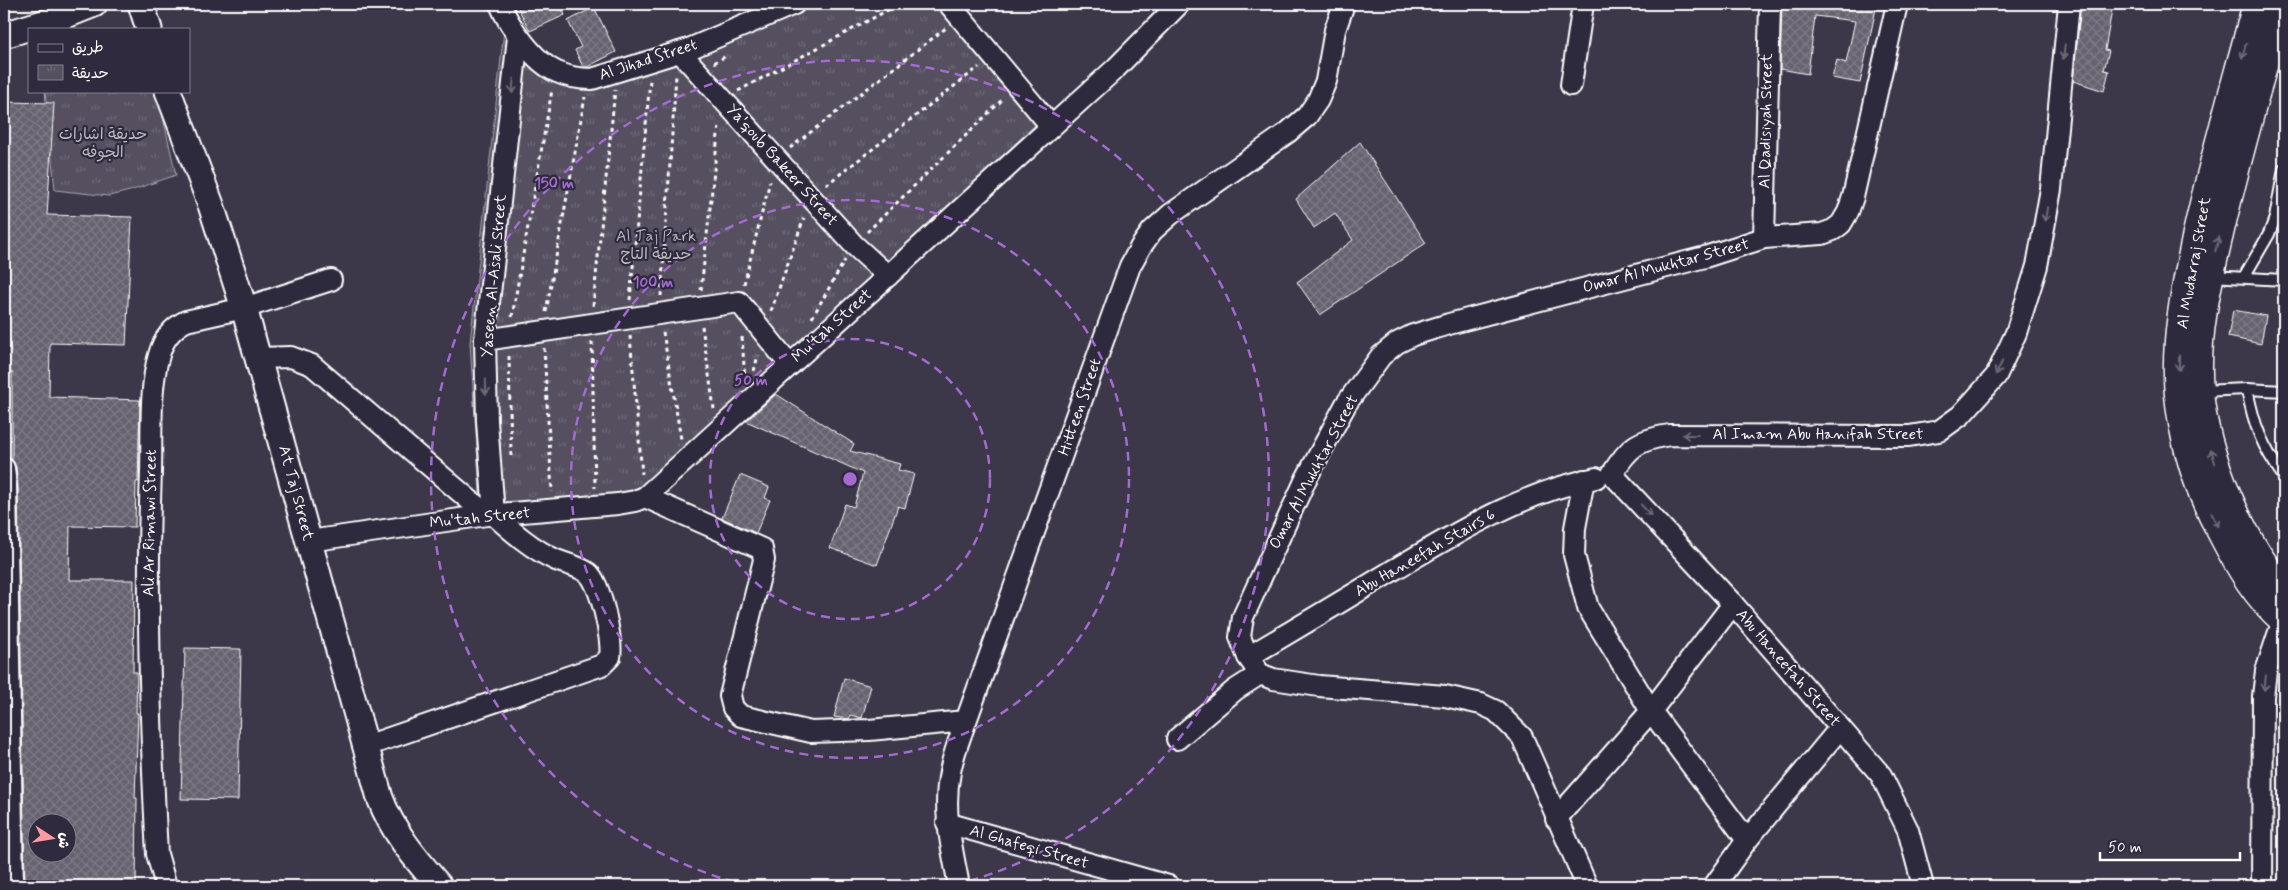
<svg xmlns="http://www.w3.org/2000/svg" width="2288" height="890" viewBox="0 0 2288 890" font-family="Mynerve,'Playpen Sans Arabic',sans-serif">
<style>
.park{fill:url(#park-tufts);stroke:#aaa8b0}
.building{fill:url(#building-cross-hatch);stroke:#fff;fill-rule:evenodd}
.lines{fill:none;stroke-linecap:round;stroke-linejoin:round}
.service-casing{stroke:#fff;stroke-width:14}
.minor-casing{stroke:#fff;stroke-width:24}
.tertiary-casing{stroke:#fff;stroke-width:29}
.secondary-casing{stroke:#fff;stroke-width:31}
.path{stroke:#fff;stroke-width:3;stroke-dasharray:4 4;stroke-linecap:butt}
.service{stroke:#2f2a3d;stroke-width:10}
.minor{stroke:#2f2a3d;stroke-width:20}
.tertiary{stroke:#2f2a3d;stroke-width:25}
.secondary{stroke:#2f2a3d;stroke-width:28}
.oneway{stroke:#6d6a77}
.ring{fill:none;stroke:#a36bd2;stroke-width:2.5;stroke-dasharray:9 6}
.labels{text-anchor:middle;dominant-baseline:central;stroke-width:4.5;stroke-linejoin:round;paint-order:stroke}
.street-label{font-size:16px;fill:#fff;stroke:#2f2a3d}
.park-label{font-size:16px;fill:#bbb9bf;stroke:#2f2a3d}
.centre{fill:#a36bd2;stroke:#2f2a3d;stroke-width:2.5}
.ring-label{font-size:15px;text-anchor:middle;font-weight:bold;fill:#a36bd2;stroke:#2f2a3d;stroke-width:4.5;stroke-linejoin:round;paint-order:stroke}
</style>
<defs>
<pattern id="park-tufts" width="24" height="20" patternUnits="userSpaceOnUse" patternTransform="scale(1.25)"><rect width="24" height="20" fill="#555060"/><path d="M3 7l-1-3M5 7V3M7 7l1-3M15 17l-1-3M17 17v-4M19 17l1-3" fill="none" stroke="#6e6a78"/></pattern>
<pattern id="building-cross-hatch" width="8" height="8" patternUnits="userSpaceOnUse" patternTransform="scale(1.25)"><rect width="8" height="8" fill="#666270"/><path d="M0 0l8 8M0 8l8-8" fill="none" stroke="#7d7a85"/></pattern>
</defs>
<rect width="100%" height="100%" fill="#3c3749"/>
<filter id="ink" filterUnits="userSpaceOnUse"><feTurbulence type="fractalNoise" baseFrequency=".02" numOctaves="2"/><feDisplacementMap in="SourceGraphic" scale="10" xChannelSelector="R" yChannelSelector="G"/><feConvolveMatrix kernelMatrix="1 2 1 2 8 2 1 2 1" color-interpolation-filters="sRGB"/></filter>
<g filter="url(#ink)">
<!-- park -->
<g class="park">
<polygon points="785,4 943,4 1036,124 881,274 640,496 481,508 470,343 504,30 588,85"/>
<polygon points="45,91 157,91 176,175 130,191 109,196 55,190"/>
</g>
<!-- building -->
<g class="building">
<polygon points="516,4 560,4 565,15 530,31"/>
<polygon points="1782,4 1877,4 1860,83 1832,78 1837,60 1846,63 1855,21 1815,16 1808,74 1780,69"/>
<polygon points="2081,4 2113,4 2105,50 2109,51 2104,70 2109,71 2104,91 2073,81"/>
<polygon points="594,7 616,52 587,67 583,67 575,50 581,47 568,21"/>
<path d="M 4,102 L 54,103 L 47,215 L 132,217 L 126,345 L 50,343 L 49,397 L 140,400 L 138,482 L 136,482 L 135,527 L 70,526 L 69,580 L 134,580 L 133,672 L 137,672 L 136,713 L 138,713 L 135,798 L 137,798 L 136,886 L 25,886 L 18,486 L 16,467 L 12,460 L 12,372 L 4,372 ZM 38,822 L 68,822 L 68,852 L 38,852 Z"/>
<polygon points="1360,142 1426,243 1320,315 1297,282 1353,240 1335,213 1314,228 1296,199"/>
<polygon points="2233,310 2266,316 2261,344 2228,337"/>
<polygon points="776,394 854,444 850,451 900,464 898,470 914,474 905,508 898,506 877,565 830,548 845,504 854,507 863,473 746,421"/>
<polygon points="740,475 769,487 765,498 770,500 756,533 722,518"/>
<polygon points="185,648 241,649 238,800 181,799"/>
<polygon points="844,678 871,686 862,718 850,715 849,719 834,717"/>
</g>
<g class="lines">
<!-- service casing -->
<g class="service-casing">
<g id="service">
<polyline points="2210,276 2284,280"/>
<polyline points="2244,277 2269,234 2275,218 2284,169"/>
<path d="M 2247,389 C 2254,426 2262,446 2284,477"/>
<polyline points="2200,391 2247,389 2284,391"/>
</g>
</g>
<!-- minor casing -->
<g class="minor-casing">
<g id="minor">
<path d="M 500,4 C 509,26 534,62 557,72 C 568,77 580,79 592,79 L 689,49 L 794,4"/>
<polyline points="949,4 1051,126"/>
<polyline points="680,52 854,245 888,276"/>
<polyline points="1571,85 1583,4"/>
<polyline points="1764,238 1770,4"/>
<polyline points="485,340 739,302 790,365"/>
<polyline points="259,358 291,357 312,365 487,515"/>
<polyline points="4,468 6,486 13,886"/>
<path d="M 1612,474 C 1629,446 1638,440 1670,435 L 1909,436 L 1939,431 L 1961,415 L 1996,376 L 2016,333 L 2037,266 L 2051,189 L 2069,4"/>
<polyline points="1612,474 1733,604 1881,775 1908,830 1923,886"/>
<polyline points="1584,480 1575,528 1574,555 1588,608 1651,711 1747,840"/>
<polyline points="645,497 762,549 764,560 730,696 733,708 741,716 811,732 869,730 966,721"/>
<polyline points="309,541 487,515 618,504 635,501 645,497 1116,68 1179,4"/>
<path d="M 1248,657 C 1297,628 1346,599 1395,569 C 1458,532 1523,492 1596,478"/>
<polyline points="1177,739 1235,690 1260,674"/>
<path d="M 366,746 L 602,665 L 610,657 C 613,641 601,584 588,573 C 579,566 566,564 556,560 C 532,549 513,532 494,515 L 487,421 L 485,340 L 518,37"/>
<polyline points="1556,819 1651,711 1733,604"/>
<polyline points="947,823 1169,886"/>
<path d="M 166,886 L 157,854 C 150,727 146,599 151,472 C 152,437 149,388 159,355 C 163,340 172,328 186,321 L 244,308 L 331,280"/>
<path d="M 959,886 C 952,848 942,811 950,772 C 953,755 960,737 966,721 L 1130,266 L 1140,248 L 1152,231 L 1171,214 L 1287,133 L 1307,116 L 1318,100 L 1326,81 L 1335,30 L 1344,4"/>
<polyline points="1587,886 1522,737 1496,711 1481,704 1445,696 1319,686 1273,679 1260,674 1248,657 1240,637 1243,617 1306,479 1346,404 1381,356 1397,343 1413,335 1449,324 1705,257 1764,238 1822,234 1833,230 1841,224 1848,212 1853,197 1897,4"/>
<polyline points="1714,886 1747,840 1840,728"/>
<polyline points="2262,886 2263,696 2266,671 2283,620"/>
</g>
</g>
<!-- tertiary casing -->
<g class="tertiary-casing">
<g id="tertiary">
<polyline points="141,4 149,29"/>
<polyline points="4,35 56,19 94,4"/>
<path d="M 168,91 L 211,205 L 244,308 L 380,798 C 392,831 416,859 439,886"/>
</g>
</g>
<!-- secondary casing -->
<g class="secondary-casing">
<g id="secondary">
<path d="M 2257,4 C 2237,80 2214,157 2197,234 C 2186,286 2174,342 2179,395 C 2184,444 2199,492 2223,535 C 2239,566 2257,597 2284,620"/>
<path d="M 2280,4 C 2259,80 2237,157 2219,234 C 2207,285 2194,339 2199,391 C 2204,454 2242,544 2284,590"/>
</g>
</g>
<!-- path -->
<g class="path">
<polyline points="812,8 819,4"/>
<polyline points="714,63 728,55"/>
<polyline points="738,91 899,4"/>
<polyline points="790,148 946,28"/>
<polyline points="826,185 979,67"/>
<polyline points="867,232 1004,98"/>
<polyline points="744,284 770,181"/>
<polyline points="701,290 719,125"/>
<polyline points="661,296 676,75"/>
<polyline points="630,300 650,80"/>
<polyline points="593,306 615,90"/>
<polyline points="771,311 804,218"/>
<polyline points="546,312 585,97"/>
<polyline points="512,317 552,90"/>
<polyline points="812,318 845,260"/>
<polyline points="702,326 714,409"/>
<polyline points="663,332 681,439"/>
<polyline points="630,336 642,474"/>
<polyline points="742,337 745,381"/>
<polyline points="592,342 595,488"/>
<polyline points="544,348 552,492"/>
<polyline points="509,356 511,457"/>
<polyline points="754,371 758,355"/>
</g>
<!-- service -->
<use href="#service" class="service"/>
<!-- minor -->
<use href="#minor" class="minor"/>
<!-- tertiary -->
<use href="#tertiary" class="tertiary"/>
<!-- secondary -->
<use href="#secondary" class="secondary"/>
</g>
<!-- one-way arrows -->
<defs><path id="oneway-shaft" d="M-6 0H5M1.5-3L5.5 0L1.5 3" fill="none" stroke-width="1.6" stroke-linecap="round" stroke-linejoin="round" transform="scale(1.25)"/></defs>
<g class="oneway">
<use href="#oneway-shaft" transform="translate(2244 51) rotate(105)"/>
<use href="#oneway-shaft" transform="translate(2064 52) rotate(96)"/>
<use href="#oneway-shaft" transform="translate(513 86) rotate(96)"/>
<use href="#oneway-shaft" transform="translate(2046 214) rotate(100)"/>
<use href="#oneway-shaft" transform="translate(2217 244) rotate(-77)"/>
<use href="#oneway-shaft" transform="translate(2179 363) rotate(90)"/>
<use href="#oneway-shaft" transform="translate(1999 368) rotate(116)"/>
<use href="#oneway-shaft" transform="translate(486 387) rotate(89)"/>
<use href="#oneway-shaft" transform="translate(1690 435) rotate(-180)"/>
<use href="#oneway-shaft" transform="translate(2213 456) rotate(-107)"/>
<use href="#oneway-shaft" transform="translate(1646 510) rotate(47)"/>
<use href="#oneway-shaft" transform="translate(2215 520) rotate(62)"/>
<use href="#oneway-shaft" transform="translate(2265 683) rotate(97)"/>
</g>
</g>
<!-- distance rings -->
<g class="ring">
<circle cx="850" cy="479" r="140"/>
<circle cx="850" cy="479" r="279"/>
<path d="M749 886A419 419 0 1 1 951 886"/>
</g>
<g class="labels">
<!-- street labels -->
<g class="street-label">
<text transform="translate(648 60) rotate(-18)">Al Jihad Street</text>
<text transform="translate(1766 121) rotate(-89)">Al Qadisiyah Street</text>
<text transform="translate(782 165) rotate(48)">Ya'qoub Bakeer Street</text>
<text transform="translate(2194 263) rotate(-80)">Al Mudarraj Street</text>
<text transform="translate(1666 266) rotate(-15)">Omar Al Mukhtar Street</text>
<text transform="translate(494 276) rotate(-85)">Yaseen Al-Asali Street</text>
<text transform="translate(832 326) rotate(-42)">Mu'tah Street</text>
<text transform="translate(1080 407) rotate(-71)">Hitteen Street</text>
<text x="1818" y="434">Al Imam Abu Hanifah Street</text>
<text transform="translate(1314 472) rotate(-62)">Omar Al Mukhtar Street</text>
<text transform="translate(296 493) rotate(75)">At Taj Street</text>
<text transform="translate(480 518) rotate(-6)">Mu'tah Street</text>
<text transform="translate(150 523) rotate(-89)">Ali Ar Rimawi Street</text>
<text transform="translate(1425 553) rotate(-30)">Abu Haneefah Stairs 6</text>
<text transform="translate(1788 668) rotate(49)">Abu Haneefah Street</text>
<text transform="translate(1029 847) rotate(16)">Al Ghafeqi Street</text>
</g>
<!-- park labels -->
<g class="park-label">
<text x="103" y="134">حديقة اشارات<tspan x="103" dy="18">الجوفه</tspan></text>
<text x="656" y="236">Al Taj Park<tspan x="656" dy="18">حديقة التاج</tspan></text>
</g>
</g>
<circle cx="850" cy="479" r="8" class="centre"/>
<g class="ring-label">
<text x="554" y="188">150 m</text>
<text x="653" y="287">100 m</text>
<text x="751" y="385">50 m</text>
</g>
<!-- margin -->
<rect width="2288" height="890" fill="none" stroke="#2f2a3d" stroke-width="20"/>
<rect x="10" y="10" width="2268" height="870" fill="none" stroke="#fff" stroke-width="2" filter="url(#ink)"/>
<!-- legend -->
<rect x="28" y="28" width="162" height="65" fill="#2f2a3d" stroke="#827f8b"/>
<rect x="38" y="44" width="25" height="8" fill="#2f2a3d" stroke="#827f8b"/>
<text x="72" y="52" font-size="15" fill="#ffffff">طريق</text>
<rect x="38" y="65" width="25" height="15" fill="url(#park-tufts)" stroke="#827f8b"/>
<text x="72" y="78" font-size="15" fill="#ffffff">حديقة</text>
<!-- north arrow -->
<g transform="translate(52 838) rotate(102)"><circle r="24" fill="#2f2a3d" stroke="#827f8b"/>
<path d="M0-4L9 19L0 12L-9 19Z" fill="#ff9aa2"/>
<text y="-8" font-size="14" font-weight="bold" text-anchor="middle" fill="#ffffff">ش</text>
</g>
<!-- scale -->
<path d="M2100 852v8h140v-8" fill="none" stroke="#ffffff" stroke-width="2.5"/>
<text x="2108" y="852" font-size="15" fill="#ffffff" stroke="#2f2a3d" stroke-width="4" paint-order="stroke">50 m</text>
</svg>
